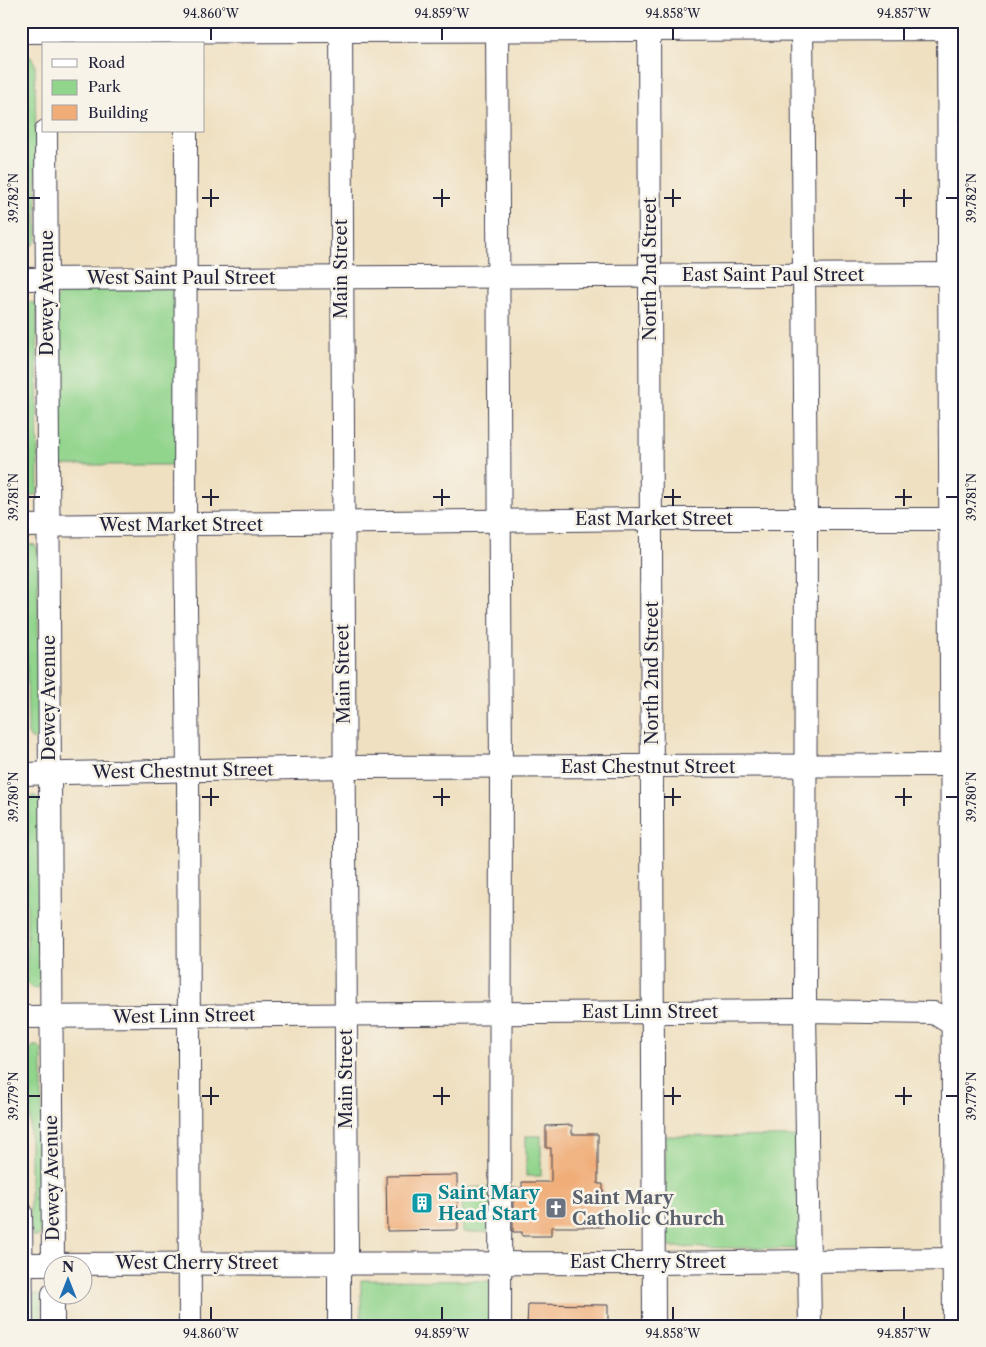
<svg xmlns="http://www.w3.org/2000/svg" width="986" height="1347" viewBox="0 0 986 1347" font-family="'Libre Caslon Text',serif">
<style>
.green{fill:#91d48c;stroke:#5a7b64}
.building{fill:#f0ad78}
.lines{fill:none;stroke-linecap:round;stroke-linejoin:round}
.minor-casing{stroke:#413e4f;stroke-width:24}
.minor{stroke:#fff;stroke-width:22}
.ticks{fill:none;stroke:#22223b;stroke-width:2}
.labels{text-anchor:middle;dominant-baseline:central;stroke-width:5;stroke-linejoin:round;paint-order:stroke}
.street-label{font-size:18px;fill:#22223b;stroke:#f7f3e8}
.culture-label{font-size:18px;font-weight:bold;fill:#0d838f;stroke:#f7f3e8;text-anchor:start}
.worship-label{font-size:18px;font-weight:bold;fill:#5b616d;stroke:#f7f3e8;text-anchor:start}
.neatline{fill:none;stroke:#22223b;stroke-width:2}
.ticks-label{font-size:12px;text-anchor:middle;fill:#22223b}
</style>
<rect width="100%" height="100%" fill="#f7f3e8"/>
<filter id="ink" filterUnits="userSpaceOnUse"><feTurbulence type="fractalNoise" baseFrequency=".02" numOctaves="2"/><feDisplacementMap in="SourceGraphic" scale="10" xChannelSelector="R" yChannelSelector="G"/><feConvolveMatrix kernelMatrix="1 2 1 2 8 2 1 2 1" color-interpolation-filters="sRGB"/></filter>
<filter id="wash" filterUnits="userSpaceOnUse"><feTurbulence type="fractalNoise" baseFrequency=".0096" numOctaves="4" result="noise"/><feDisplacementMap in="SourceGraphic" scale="20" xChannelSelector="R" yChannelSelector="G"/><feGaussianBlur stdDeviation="1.12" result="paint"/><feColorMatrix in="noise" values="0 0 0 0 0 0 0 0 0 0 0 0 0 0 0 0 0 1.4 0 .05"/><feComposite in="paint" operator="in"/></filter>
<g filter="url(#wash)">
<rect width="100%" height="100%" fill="#efe0c1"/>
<!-- green -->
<g class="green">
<polygon points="26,57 31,57 35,64 37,240 33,245 26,246 23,240 23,63"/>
<polygon points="180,287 179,465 55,465 55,301 61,293 73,288"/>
<polygon points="33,302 37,307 38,488 37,494 29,496 26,489 25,309 27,303"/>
<polygon points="965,523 965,761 963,528"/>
<polygon points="28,544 35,545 38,550 39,734 37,739 31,739 28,734 25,549"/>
<polygon points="31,796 36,796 40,801 41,982 38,988 31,988 27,984 27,802"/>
<polygon points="33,1046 38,1046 42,1050 42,1230 39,1236 33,1236 30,1229 30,1050"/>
<rect x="526" y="1136" width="15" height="40"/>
<polygon points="665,1136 802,1137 804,1249 670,1247 665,1241"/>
<polygon points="490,1187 491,1232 463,1232 462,1188"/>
<polygon points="361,1280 493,1281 493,1326 361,1326"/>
<polygon points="33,1294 39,1294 41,1299 42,1326 31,1326 30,1298"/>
</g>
<g id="blocks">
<!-- building -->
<g class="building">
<polygon points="572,1125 572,1134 598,1134 598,1184 603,1184 603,1193 606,1192 606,1225 603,1225 603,1227 551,1227 551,1236 522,1236 522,1232 513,1232 513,1188 522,1188 522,1182 551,1182 551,1148 546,1148 546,1126"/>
<polygon points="457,1175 458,1230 387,1231 386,1176"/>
<polygon points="528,1304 608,1305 608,1326 527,1326"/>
</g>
</g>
</g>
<g filter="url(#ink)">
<use href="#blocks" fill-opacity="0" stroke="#413e4f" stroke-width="1"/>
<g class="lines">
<!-- minor casing -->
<g class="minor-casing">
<g id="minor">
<polyline points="497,21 501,768 500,1326"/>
<polyline points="649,21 654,1326"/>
<polyline points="802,21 806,519 805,1011 810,1326"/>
<polyline points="948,21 954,1326"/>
<polyline points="21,32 965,29"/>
<polyline points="46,131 53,1264"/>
<polyline points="186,131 185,524 188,772 190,1326"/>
<polyline points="21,279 965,274"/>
<polyline points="21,526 651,519 952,519 965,515"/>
<polyline points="21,774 344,767 951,765"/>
<polyline points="21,1017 805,1011 934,1013 962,1030"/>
<polyline points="21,1212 22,1326"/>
<polyline points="21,1264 654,1263 954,1259"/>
<polyline points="53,1294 53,1326"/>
<polyline points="339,1326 339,1275 347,1252 341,21"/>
</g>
</g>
<!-- minor -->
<use href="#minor" class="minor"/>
</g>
</g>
<!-- ticks -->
<path class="ticks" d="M 211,28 L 211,40M 442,28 L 442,40M 673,28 L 673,40M 904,28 L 904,40M 211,189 L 211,207M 442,189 L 442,207M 673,189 L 673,207M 904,189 L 904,207M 28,198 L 40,198M 202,198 L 219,198M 433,198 L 450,198M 664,198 L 681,198M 895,198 L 912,198M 946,198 L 958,198M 211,489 L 211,506M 442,489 L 442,506M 673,489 L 673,506M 904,489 L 904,506M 28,497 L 40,497M 202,497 L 219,497M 433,497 L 450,497M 664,497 L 681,497M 895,497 L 912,497M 946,497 L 958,497M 211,788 L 211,806M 442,788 L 442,806M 673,788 L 673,806M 904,788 L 904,806M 28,797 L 40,797M 202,797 L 219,797M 433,797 L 450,797M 664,797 L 681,797M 895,797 L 912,797M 946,797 L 958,797M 211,1087 L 211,1105M 442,1087 L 442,1105M 673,1087 L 673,1105M 904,1087 L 904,1105M 28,1096 L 40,1096M 202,1096 L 219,1096M 433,1096 L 450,1096M 664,1096 L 681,1096M 895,1096 L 912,1096M 946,1096 L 958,1096M 211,1307 L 211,1320M 442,1307 L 442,1320M 673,1307 L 673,1320M 904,1307 L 904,1320"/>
<!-- icons -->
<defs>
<g id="building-square" transform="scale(1.125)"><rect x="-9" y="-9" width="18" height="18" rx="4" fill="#0f9aa8" stroke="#f7f3e8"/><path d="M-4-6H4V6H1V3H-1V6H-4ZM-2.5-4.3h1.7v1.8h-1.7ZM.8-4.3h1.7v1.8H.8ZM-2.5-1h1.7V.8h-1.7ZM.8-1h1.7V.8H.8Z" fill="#fff"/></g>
<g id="church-square" transform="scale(1.125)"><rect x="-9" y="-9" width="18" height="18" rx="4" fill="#6b7280" stroke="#f7f3e8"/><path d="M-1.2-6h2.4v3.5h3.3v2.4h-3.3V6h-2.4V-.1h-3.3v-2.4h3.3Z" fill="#fff"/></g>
</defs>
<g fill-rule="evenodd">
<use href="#building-square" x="422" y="1203"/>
<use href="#church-square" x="556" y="1208"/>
</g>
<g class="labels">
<!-- street labels -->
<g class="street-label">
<text transform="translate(341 269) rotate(-90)">Main Street</text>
<text transform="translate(650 269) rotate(-90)">North 2nd Street</text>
<text x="773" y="275">East Saint Paul Street</text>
<text x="181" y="278">West Saint Paul Street</text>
<text transform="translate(47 293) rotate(-90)">Dewey Avenue</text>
<text x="654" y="519">East Market Street</text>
<text x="181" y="525">West Market Street</text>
<text transform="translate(652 673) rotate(-90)">North 2nd Street</text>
<text transform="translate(343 674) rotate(-91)">Main Street</text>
<text transform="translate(49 698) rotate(-90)">Dewey Avenue</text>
<text x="648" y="767">East Chestnut Street</text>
<text transform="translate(183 771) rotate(-1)">West Chestnut Street</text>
<text x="650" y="1012">East Linn Street</text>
<text transform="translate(184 1016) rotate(-1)">West Linn Street</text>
<text transform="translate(346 1079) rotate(-90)">Main Street</text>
<text transform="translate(52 1178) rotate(-91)">Dewey Avenue</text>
<text x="648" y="1262">East Cherry Street</text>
<text x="197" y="1263">West Cherry Street</text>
</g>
<!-- culture labels -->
<g class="culture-label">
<text x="438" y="1193">Saint Mary<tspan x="438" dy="21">Head Start</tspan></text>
</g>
<!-- worship labels -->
<g class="worship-label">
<text x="572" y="1198">Saint Mary<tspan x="572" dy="21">Catholic Church</tspan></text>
</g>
</g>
<!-- margin -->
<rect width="986" height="1347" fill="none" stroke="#f7f3e8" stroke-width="55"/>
<!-- legend -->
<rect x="42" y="42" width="162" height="90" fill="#f7f3e8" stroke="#a29fa3"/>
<rect x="52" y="59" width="25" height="8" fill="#ffffff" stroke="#a29fa3"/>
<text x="88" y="68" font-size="15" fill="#22223b">Road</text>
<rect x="52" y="80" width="25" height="15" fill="#91d48c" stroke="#a29fa3"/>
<text x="88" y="92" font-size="15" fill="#22223b">Park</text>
<rect x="52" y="105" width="25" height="15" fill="#f0ad78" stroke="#a29fa3"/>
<text x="88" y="118" font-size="15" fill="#22223b">Building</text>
<!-- north arrow -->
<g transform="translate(68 1280)"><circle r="24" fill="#f7f3e8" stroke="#a29fa3"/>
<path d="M0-4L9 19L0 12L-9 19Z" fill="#1f6fb2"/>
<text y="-8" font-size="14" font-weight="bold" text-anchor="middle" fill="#22223b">N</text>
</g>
<rect x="28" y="28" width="930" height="1292" class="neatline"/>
<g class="ticks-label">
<text x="211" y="18">94.860°W</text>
<text x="442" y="18">94.859°W</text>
<text x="673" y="18">94.858°W</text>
<text x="904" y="18">94.857°W</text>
<text transform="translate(14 198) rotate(-90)" y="4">39.782°N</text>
<text transform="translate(972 198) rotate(-90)" y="4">39.782°N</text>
<text transform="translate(14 497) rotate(-90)" y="4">39.781°N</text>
<text transform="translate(972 497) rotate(-90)" y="4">39.781°N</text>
<text transform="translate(14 797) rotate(-90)" y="4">39.780°N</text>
<text transform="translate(972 797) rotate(-90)" y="4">39.780°N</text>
<text transform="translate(14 1096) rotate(-90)" y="4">39.779°N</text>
<text transform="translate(972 1096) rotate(-90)" y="4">39.779°N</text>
<text x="211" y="1338">94.860°W</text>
<text x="442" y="1338">94.859°W</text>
<text x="673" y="1338">94.858°W</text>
<text x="904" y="1338">94.857°W</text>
</g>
</svg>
